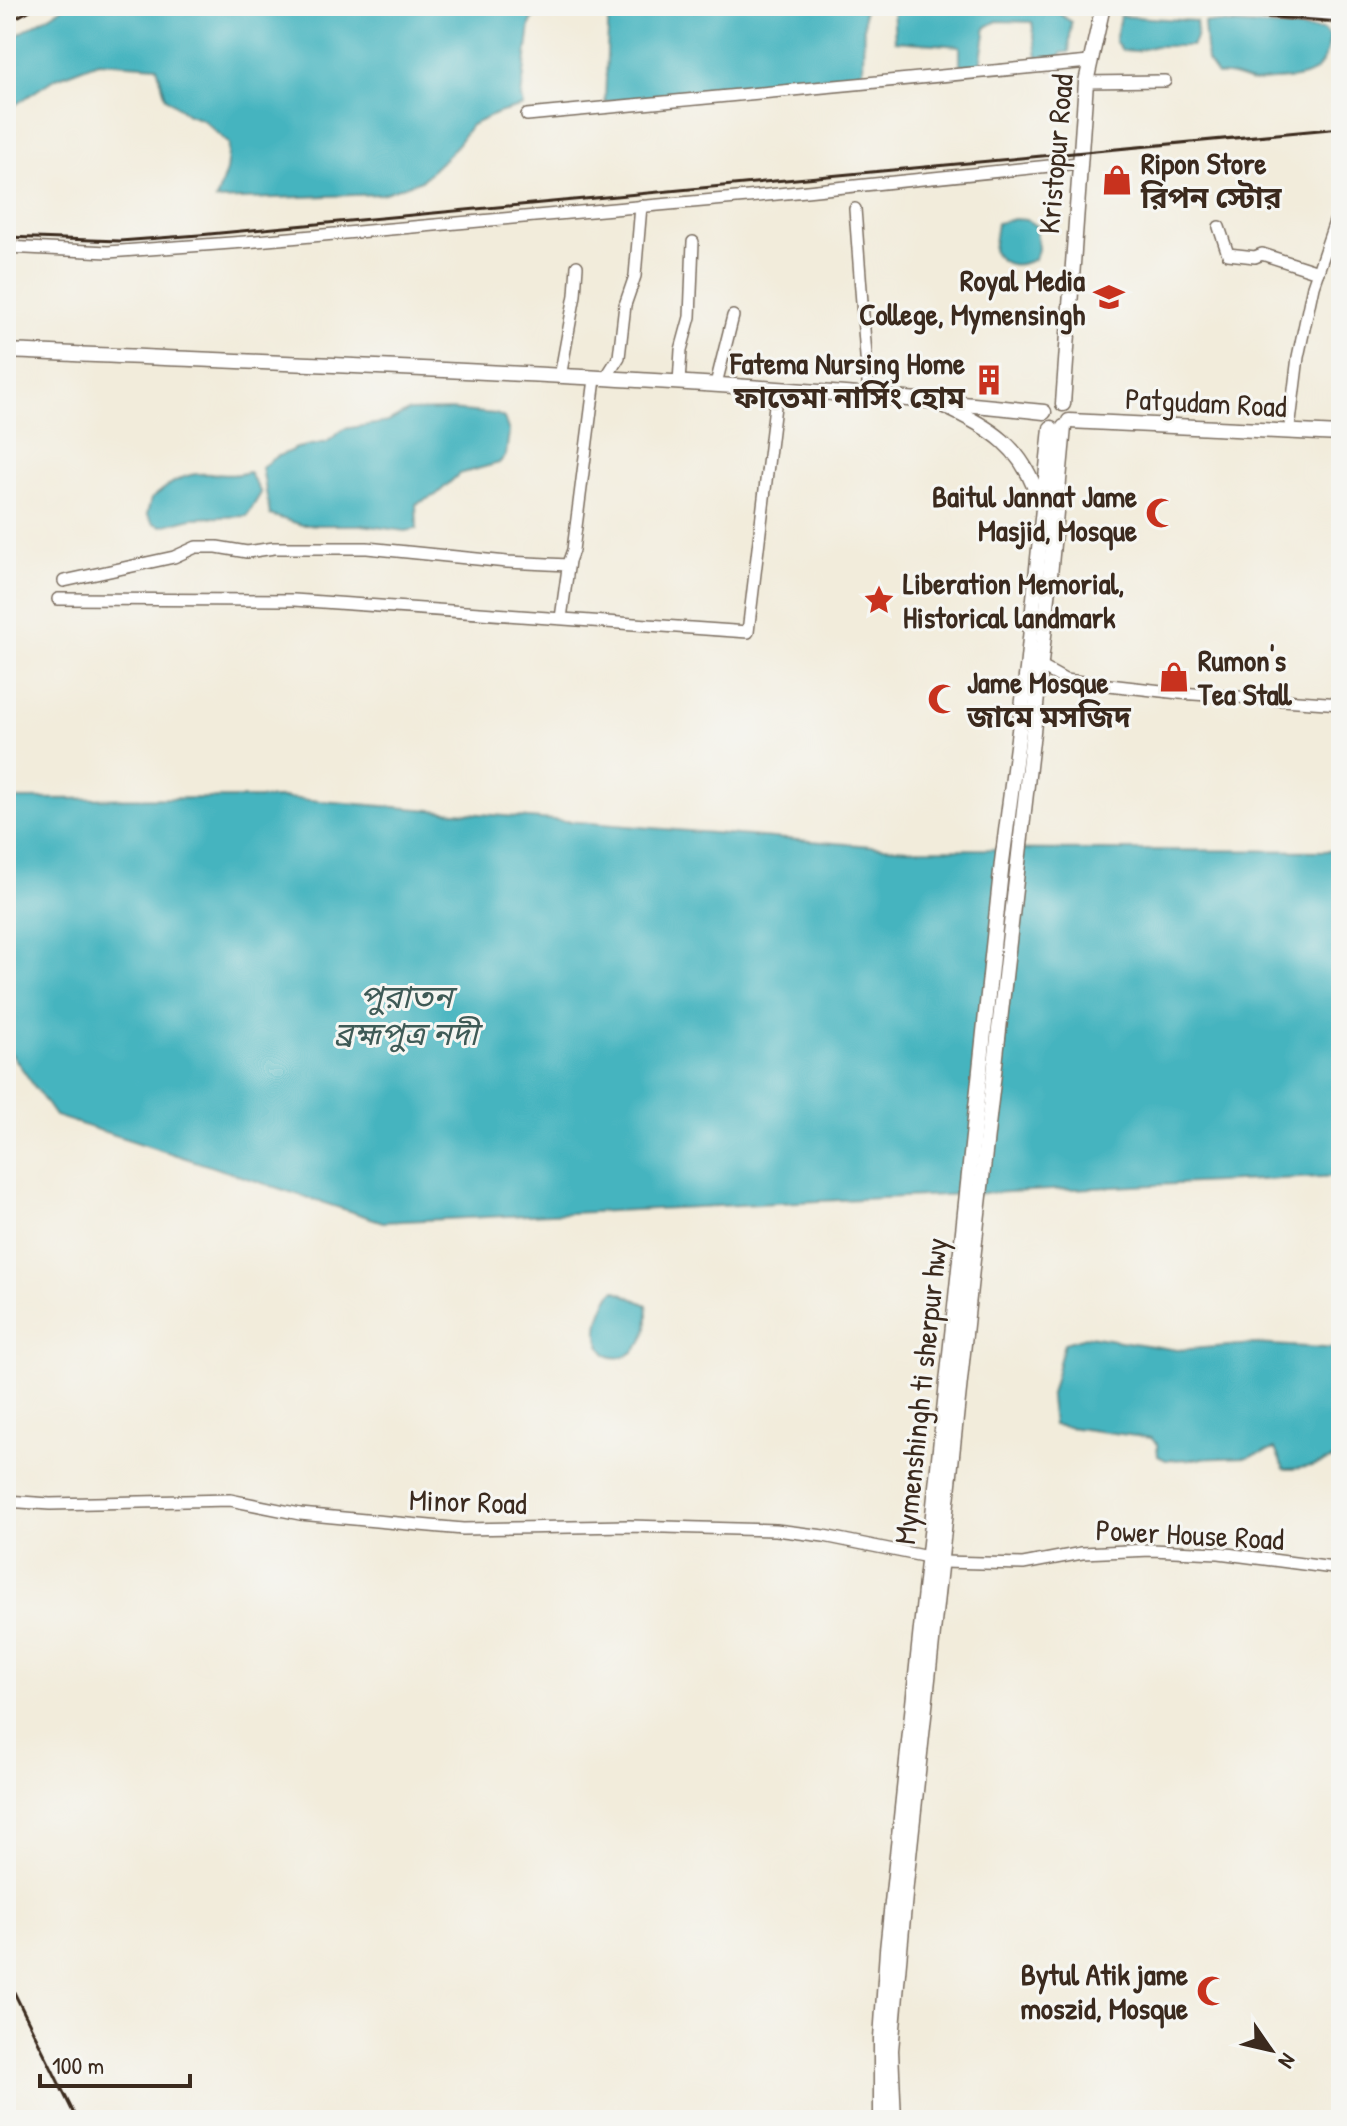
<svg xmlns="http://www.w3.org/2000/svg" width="1347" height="2126" viewBox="0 0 1347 2126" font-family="'Patrick Hand','Noto Sans Bengali',sans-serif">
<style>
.water{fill:#45b4bf;stroke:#406f6e;stroke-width:2}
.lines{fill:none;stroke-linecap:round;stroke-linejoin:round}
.minor-casing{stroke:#7b6e60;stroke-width:14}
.major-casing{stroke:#7b6e60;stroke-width:17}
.minor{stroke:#fff;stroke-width:11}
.major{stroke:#fff;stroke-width:14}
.rail{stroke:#3b2a1e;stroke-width:3}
.labels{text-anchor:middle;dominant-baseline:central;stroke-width:6;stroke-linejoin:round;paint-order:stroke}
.street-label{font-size:30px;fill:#3b2a1e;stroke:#f6f6f2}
.poi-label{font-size:30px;font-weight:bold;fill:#3b2a1e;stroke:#f6f6f2;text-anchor:start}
.water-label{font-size:32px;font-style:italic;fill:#3e5a56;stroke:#f6f6f2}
</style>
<rect width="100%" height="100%" fill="#f6f6f2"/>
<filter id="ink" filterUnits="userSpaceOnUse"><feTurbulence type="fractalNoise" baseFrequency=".0125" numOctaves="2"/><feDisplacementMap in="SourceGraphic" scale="16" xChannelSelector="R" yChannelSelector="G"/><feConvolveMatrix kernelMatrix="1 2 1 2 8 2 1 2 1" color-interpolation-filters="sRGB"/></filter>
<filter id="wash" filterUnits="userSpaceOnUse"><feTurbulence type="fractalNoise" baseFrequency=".006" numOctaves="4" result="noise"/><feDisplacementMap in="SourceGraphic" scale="32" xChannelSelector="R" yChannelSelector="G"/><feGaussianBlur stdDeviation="1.8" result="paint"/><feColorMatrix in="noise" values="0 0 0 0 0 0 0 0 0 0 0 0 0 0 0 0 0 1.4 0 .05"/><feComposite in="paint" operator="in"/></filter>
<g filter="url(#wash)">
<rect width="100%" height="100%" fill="#f2ecdb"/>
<!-- water -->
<g class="water">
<polygon points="66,6 538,6 530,25 521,98 523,106 498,113 471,125 453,150 422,180 382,194 216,200 226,171 229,144 203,120 188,115 166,98 157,66 98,62 54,79 6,111 6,42"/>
<polygon points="609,6 864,6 863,73 605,102"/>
<polygon points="893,6 949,6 1059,13 1071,22 1069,52 1061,53 1060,57 1037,57 1032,22 997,21 986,27 980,66 960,64 960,46 895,41"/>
<path d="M 1120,16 L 1196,21 C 1197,30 1198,38 1191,46 L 1155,46 L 1136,51 L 1122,50 L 1115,41 Z"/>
<path d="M 1204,22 L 1324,30 L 1330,37 C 1324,76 1309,78 1273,80 C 1265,80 1255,84 1248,81 C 1236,77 1230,74 1217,75 L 1207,61 Z"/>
<path d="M 1014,219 L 1027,220 L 1036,226 L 1038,249 L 1035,259 C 1018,267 1003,268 993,250 L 997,223 Z"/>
<polygon points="450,410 496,414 504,418 509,432 506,455 499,463 459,474 436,495 416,504 417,529 405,531 362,525 302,525 270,515 262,467 274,458 297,448 327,442 344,429 388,422 408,411"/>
<path d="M 249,472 L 261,493 L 247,516 L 192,518 L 162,526 L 153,523 L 147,514 L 151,499 C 164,489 179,475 197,474 C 216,472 229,478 249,472 Z"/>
<polygon points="285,798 908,849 1341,851 1341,1176 383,1222 55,1116 11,1053 6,1050 6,799"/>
<path d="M 615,1290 L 647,1305 C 657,1367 585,1378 600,1317 C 603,1308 608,1296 615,1290 Z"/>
<path d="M 1089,1336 L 1177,1350 L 1254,1344 L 1341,1349 L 1341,1456 C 1324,1463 1303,1470 1284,1469 L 1275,1449 L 1247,1457 L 1166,1460 L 1158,1456 L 1157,1444 L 1151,1438 L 1053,1425 L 1050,1398 L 1064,1343 Z"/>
</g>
</g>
<g filter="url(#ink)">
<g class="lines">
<!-- minor casing -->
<g class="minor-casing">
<g id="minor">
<polyline points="1195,6 1341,18"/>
<polyline points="1086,82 1165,81"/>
<polyline points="527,115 1089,62"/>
<polyline points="855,209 869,396"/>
<polyline points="1219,227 1228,254 1255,257 1262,254 1318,272"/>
<polyline points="6,247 108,252 245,242 748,197 1079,163"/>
<polyline points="560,377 575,295 577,266"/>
<polyline points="605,379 619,357 625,305 635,276 641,206"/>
<polyline points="679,383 681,350 690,317 693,242"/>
<polyline points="716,384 733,316"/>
<polyline points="1290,422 1298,357 1313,286 1341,204"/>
<polyline points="64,581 174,557 196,547 217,547 247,552 274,548 367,548 507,562 568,565"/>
<polyline points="58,599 294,600 748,632 777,389"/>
<polyline points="561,618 569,561 573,550 595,379"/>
<polyline points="1040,666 1065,680 1179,693 1341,704"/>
<polyline points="6,1501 50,1504 230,1500 300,1514 463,1529 629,1526 776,1530 824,1536 928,1557"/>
<polyline points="942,1562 1023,1564 1082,1553 1151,1550 1219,1553 1341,1569"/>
</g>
</g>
<!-- major casing -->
<g class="major-casing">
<g id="major">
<path d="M 6,351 C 352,367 700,376 1044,412"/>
<polyline points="1063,404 1086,82 1103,6"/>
<path d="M 942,405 C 990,427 1024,447 1039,501"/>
<polyline points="1069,421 1341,434"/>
<polyline points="881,2120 881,2039 887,1950 1002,862 1027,669 1051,428"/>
<polyline points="894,2120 891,2050 906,1884 977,1222 1046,618 1064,427"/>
</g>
</g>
<!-- minor -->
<use href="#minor" class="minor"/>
<!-- major -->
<use href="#major" class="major"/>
<!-- rail -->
<g class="rail">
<polyline points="1125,6 1341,22"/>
<polyline points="6,23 38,6"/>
<polyline points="6,237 120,241 199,235 1341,128"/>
<polyline points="6,1976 77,2120"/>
</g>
</g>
</g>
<!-- icons -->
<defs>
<g id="shop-bare" transform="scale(2.4)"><path d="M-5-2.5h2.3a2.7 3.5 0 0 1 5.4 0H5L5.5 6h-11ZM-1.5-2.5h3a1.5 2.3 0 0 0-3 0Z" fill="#c8321e" stroke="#f6f6f2" stroke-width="2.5" paint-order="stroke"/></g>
<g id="school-bare" transform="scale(2.4)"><path d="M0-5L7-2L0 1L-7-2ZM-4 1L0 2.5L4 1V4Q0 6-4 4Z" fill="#c8321e" stroke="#f6f6f2" stroke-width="2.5" paint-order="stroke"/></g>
<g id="building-bare" transform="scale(2.4)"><path d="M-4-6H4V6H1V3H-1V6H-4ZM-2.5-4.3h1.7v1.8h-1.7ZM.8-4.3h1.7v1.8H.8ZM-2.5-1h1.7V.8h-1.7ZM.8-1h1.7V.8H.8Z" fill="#c8321e" stroke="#f6f6f2" stroke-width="2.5" paint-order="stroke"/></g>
<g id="mosque-bare" transform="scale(2.4)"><path d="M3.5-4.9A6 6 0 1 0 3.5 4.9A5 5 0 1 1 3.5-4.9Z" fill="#c8321e" stroke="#f6f6f2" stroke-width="2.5" paint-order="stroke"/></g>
<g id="sight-bare" transform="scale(2.4)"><path d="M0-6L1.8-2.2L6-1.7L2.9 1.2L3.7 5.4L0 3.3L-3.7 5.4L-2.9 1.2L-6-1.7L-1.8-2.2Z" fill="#c8321e" stroke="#f6f6f2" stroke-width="2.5" paint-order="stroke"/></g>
</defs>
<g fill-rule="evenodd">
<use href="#shop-bare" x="1117" y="180"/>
<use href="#school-bare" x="1109" y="297"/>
<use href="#building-bare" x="989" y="380"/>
<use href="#mosque-bare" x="1161" y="513"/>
<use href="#sight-bare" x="879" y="600"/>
<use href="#shop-bare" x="1174" y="677"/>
<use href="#mosque-bare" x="943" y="699"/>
<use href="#mosque-bare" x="1212" y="1991"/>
</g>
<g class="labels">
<!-- street labels -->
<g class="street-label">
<text transform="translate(1055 154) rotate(-85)">Kristopur Road</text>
<text transform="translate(1206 402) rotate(3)">Patgudam Road</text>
<text transform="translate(920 1391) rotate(-84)">Mymenshingh ti sherpur hwy</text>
<text transform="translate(468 1501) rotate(2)">Minor Road</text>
<text transform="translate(1190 1534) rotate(3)">Power House Road</text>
</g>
<!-- poi labels -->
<g class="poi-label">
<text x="1141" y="163">Ripon Store<tspan x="1141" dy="34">রিপন স্টোর</tspan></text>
<text x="1085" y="280" text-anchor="end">Royal Media<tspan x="1085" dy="34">College, Mymensingh</tspan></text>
<text x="965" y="363" text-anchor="end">Fatema Nursing Home<tspan x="965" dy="34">ফাতেমা নার্সিং হোম</tspan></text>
<text x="1137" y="496" text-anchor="end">Baitul Jannat Jame<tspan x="1137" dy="34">Masjid, Mosque</tspan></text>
<text x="903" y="583">Liberation Memorial,<tspan x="903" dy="34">Historical landmark</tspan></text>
<text x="1198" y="660">Rumon's<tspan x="1198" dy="34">Tea Stall</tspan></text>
<text x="967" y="682">Jame Mosque<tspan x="967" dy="34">জামে মসজিদ</tspan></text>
<text x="1188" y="1974" text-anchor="end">Bytul Atik jame<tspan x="1188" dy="34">moszid, Mosque</tspan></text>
</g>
<!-- water labels -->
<g class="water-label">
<text x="406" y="996">পুরাতন<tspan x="406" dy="37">ব্রহ্মপুত্র নদী</tspan></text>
</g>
</g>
<!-- margin -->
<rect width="1347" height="2126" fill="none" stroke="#f6f6f2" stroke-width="32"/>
<!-- north arrow -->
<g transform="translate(1271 2050) rotate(124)" stroke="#f6f6f2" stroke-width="6" paint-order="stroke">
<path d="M0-6L14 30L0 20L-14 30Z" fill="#3b2a1e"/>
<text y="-12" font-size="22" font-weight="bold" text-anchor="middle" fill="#3b2a1e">N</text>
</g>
<!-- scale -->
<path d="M40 2074v12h150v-12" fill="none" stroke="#3b2a1e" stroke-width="4"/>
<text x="52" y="2074" font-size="24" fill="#3b2a1e" stroke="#f6f6f2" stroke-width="6" paint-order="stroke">100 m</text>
</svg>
